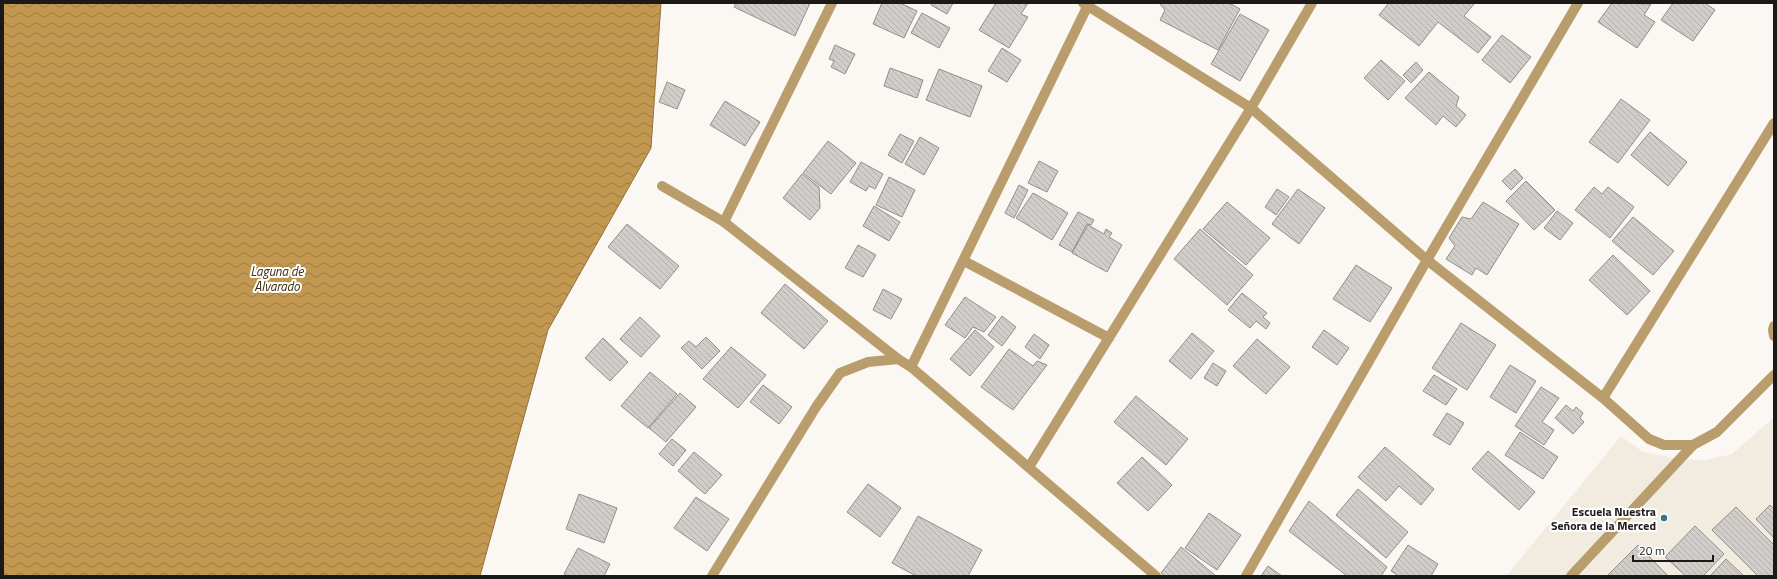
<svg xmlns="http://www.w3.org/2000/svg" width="1777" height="579" viewBox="0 0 1777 579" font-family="'Titillium Web',sans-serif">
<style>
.built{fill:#f2ebe0}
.water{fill:url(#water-waves);stroke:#907240}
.building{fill:url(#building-back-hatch);stroke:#918f8b}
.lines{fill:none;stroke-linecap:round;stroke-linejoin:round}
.lane{stroke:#ba9d6c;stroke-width:10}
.street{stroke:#ba9d6c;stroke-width:10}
.poi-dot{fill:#38718a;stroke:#fff;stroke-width:1.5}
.labels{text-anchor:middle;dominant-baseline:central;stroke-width:4;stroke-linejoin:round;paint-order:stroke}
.poi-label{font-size:12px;font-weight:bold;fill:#1b1a19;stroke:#fff;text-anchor:end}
.water-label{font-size:13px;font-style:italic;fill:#3e2c0c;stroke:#fff}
</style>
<defs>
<pattern id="water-waves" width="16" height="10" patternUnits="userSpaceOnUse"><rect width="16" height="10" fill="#c29850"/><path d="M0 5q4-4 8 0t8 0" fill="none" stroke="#9d7b42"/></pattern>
<pattern id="building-back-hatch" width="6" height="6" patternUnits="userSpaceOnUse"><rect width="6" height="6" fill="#d1ceca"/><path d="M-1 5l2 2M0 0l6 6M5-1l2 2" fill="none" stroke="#b3b0ad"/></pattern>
</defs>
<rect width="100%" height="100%" fill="#fbf8f4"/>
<!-- built -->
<polygon class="built" points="1774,417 1774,576 1506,576 1621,436 1643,452 1681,459 1706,460 1732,454"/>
<!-- water -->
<polygon class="water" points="3,3 661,3 651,148 548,330 480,576 3,576"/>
<!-- building -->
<g class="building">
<polygon points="736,3 810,3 795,36 734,7"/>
<polygon points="882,3 900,3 917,11 904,38 873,24"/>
<polygon points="932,3 953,3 947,14 931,5"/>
<polygon points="996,3 1028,3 1021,14 1028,17 1009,48 979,30"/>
<polygon points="1159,3 1229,3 1240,9 1218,50 1160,20 1165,10"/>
<polygon points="1386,3 1473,3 1474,4 1464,16 1491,37 1478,53 1438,22 1419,46 1379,15 1388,4"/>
<polygon points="1612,3 1651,4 1644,15 1655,22 1637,48 1598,22"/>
<polygon points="1673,3 1705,3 1715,10 1693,41 1661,20"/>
<polygon points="922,13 950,28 939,48 911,33"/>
<polygon points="1240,14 1269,30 1240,81 1211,64"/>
<polygon points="1502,35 1531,57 1510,83 1482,60"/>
<polygon points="835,45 855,54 845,74 831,67 834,61 829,59"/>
<polygon points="1002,48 1021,60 1007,82 988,71"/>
<polygon points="1381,60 1405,81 1388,100 1364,78"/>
<polygon points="1416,62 1423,70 1411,83 1403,75"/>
<polygon points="890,68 923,80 917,98 884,86"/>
<polygon points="939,69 982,86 970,117 926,100"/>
<polygon points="1429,72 1459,97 1456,106 1466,115 1456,127 1443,116 1436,125 1405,98"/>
<polygon points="667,82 685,90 677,109 659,102"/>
<polygon points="1621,99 1650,120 1618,163 1589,142"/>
<polygon points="725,101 760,122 745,146 710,125"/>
<polygon points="1650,132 1687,162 1668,186 1631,155"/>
<polygon points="900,134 914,141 902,163 888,155"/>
<polygon points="920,137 939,148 924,175 905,164"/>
<polygon points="828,141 856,163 831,194 803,173"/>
<polygon points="1039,161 1058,171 1047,192 1028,183"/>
<polygon points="861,162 883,174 875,189 869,186 866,191 850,182"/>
<polygon points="1515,169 1523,178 1511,190 1502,181"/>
<polygon points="802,174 819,187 820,208 810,220 783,198"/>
<polygon points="889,177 915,190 902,217 876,205"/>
<polygon points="1526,181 1555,210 1534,230 1506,201"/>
<polygon points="1019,185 1028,190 1014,218 1005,213"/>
<polygon points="1594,187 1602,194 1608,187 1634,207 1610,238 1575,210"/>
<polygon points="1277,189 1289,197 1276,215 1265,207"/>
<polygon points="1298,189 1325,208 1299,244 1272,224"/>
<polygon points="1033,193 1068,213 1052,240 1016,218"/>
<polygon points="1227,202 1270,238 1246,265 1203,229"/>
<polygon points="1483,202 1519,224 1487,275 1476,268 1472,275 1446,259 1455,246 1449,238 1462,217 1471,219"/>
<polygon points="874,206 900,222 889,241 863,226"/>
<polygon points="1557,211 1573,223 1560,240 1544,228"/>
<polygon points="1078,212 1094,220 1091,225 1087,224 1072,252 1059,245"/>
<polygon points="1633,217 1674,251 1653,275 1612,241"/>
<polygon points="627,224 679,266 660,289 608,247"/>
<polygon points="1088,225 1104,234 1106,229 1112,233 1109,237 1122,245 1107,272 1072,253"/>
<polygon points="1200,229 1253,275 1227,305 1174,259"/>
<polygon points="858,245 876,255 863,277 845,268"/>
<polygon points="1613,255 1650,291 1627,315 1589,280"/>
<polygon points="1356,265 1392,288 1370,322 1333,299"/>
<polygon points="785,284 828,321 804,349 761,313"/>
<polygon points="883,289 902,299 891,319 873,310"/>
<polygon points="1242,293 1267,313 1263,317 1270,323 1266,329 1256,321 1250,328 1228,310"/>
<polygon points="965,297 996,317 984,332 973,327 965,338 945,325"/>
<polygon points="1002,316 1016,327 1002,346 988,335"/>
<polygon points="640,317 660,336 641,357 620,339"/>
<polygon points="1461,323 1496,345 1467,390 1432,368"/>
<polygon points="975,330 994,347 970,376 950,359"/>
<polygon points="1324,330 1349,348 1337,365 1312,347"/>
<polygon points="1192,333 1214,351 1191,379 1169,361"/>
<polygon points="1034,334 1049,345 1040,359 1025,347"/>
<polygon points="706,337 720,351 702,369 681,348 689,341 696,347"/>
<polygon points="603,338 628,362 610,381 585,358"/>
<polygon points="1257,339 1290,367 1266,394 1233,366"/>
<polygon points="731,347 766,375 738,408 703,379"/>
<polygon points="1009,349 1033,366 1037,361 1047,365 1013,410 981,387"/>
<polygon points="1213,363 1226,371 1217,386 1204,378"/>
<polygon points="1510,365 1536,381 1516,413 1490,397"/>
<polygon points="650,372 677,394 648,428 621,406"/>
<polygon points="1434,375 1457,389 1446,405 1423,391"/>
<polygon points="763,385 792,407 779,424 750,402"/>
<polygon points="1541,387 1559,398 1542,422 1554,430 1544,445 1515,426"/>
<polygon points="680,393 696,407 666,442 649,428"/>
<polygon points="1136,396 1188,439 1166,465 1114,422"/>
<polygon points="1566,405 1573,411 1576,407 1583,413 1580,418 1584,422 1573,434 1555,418"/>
<polygon points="1447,413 1464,423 1450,445 1433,435"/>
<polygon points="1520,432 1558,457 1543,479 1505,455"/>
<polygon points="672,439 686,450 673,466 659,454"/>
<polygon points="1385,447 1434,489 1421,505 1399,486 1386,501 1358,477"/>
<polygon points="1488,451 1535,492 1519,510 1472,469"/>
<polygon points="694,452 722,475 705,494 678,471"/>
<polygon points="1142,457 1172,485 1148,511 1117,483"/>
<polygon points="868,484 901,508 880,537 847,512"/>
<polygon points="1358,489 1408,532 1386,558 1336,515"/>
<polygon points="579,494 617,508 604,543 566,529"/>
<polygon points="696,497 729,519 707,551 674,528"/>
<polygon points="1309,501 1387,567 1381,576 1347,576 1289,531"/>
<polygon points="1770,505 1774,509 1774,538 1756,519"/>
<polygon points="1736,507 1774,545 1774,576 1758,576 1712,530"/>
<polygon points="1209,513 1241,535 1217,570 1185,548"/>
<polygon points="918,516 982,550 968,576 916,576 892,563"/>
<polygon points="1695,526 1724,554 1703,576 1686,576 1665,557"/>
<polygon points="1408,545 1438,564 1431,576 1399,576 1391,571"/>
<polygon points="1638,545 1668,576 1607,576"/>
<polygon points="1181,547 1215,575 1214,576 1165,576 1161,573"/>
<polygon points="578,548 610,564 604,576 568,576 564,574"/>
<polygon points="1726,559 1744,576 1710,576"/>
<polygon points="1268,566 1282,576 1261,576"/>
</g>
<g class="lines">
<!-- lane -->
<polyline class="lane" points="1571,576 1693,445"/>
<!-- street -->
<g class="street">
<polyline points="1083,3 1251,108 1427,260 1603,398 1649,439 1664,445 1693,445 1717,432 1774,375"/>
<polyline points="662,186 724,222 898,359 911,367 1156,576"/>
<polyline points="724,222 832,3"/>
<polyline points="964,261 1109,338"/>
<polyline points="1774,326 1773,330 1774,336"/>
<polyline points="911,367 1089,3"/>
<polyline points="1603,398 1774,123"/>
<polyline points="1029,467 1251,108 1312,3"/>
<polyline points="712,576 816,407 840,373 868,362 898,359"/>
<polyline points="1246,576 1427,260 1578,3"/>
</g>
</g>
<!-- markers -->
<circle class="poi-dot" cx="1664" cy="518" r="4"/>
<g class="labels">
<!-- poi labels -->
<g class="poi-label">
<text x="1656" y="511">Escuela Nuestra<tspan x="1656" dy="14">Señora de la Merced</tspan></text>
</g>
<!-- water labels -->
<g class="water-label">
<text x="277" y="271">Laguna de<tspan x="277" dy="15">Alvarado</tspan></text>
</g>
</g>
<!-- border -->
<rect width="1777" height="579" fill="none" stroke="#1b1a19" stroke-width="8"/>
<!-- scale -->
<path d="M1633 555v6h80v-6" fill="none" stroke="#1b1a19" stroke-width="2"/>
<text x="1639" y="555" font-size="12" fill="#1b1a19" stroke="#ffffff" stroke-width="3" paint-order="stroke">20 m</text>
</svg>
